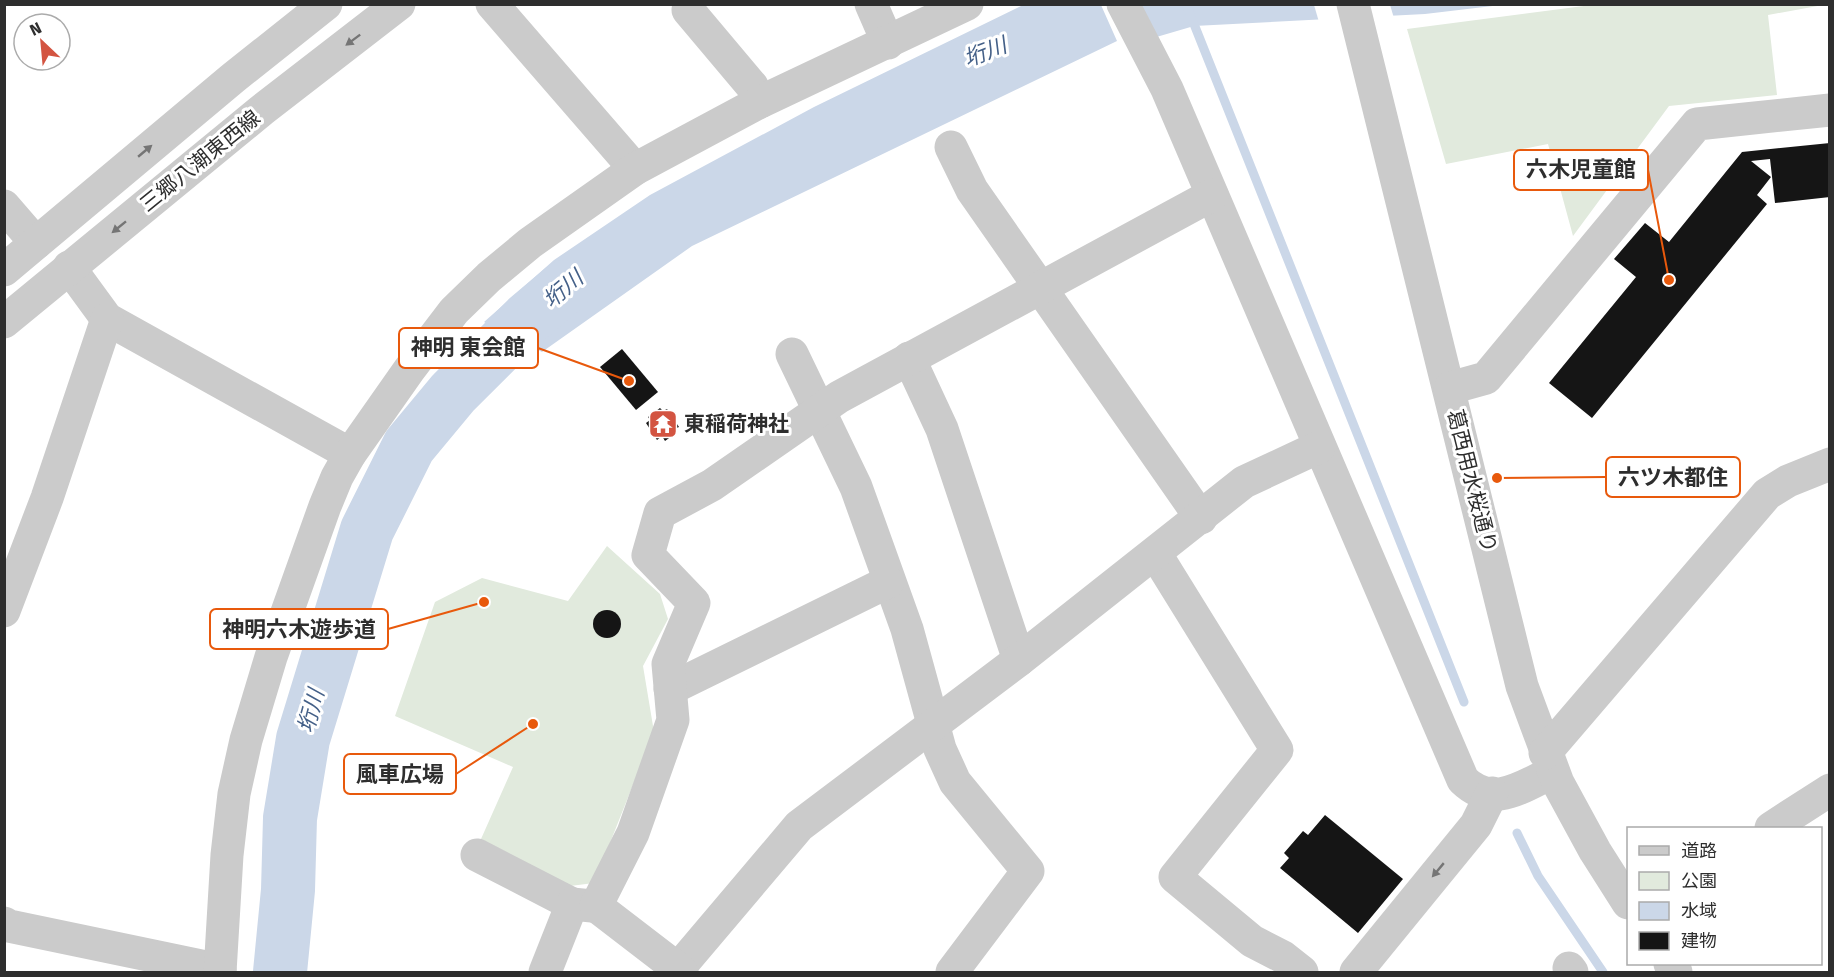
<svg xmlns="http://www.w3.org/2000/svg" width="1834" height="977" viewBox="0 0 1834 977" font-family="'Fira Sans','Noto Sans JP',sans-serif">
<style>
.park{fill:#e1eadd}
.water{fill:#cbd7e8}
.pier{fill:#fff}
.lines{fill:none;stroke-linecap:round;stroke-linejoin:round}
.stream{stroke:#cbd7e8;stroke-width:9}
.river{stroke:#cbd7e8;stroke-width:54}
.building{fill:#151515}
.minor{stroke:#cbcbcb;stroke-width:33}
.oneway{fill:#757575}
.labels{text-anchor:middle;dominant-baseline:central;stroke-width:6;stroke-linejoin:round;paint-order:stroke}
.street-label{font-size:21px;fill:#2e2e2e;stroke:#fff}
.poi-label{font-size:21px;font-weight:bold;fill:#2e2e2e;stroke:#fff;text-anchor:start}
.water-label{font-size:22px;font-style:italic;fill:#446088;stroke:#fff}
.leader{fill:none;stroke:#e8590c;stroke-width:2}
.callout-dot{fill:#e8590c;stroke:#fff;stroke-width:2}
.callout{fill:#fff;stroke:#e8590c;stroke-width:2}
.callout-label{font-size:22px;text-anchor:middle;font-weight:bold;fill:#2e2e2e}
</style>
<rect width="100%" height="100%" fill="#fff"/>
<!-- park -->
<g class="park">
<polygon points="1599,4 1823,5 1768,15 1777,95 1669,106 1573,236 1548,144 1446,164 1407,29"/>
<polygon points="607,546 660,594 668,619 643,666 654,732 594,883 570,886 481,839 513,767 395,716 435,602 482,578 568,601"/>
</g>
<!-- water -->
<g class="water">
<polygon points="1025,4 1101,5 1117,41 692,246 542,352 484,322 554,260 650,195 814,107"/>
<polygon points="1139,5 1501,5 1425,14 1194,26 1153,38"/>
</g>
<!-- pier -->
<polygon class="pier" points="1314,5 1390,5 1394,18 1319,22"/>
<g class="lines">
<!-- stream -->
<g class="stream">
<polyline points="1186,4 1464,702"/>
<polyline points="1517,833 1538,876 1603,972"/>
</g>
<!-- river -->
<polyline class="river" points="280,972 288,890 290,818 303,739 367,530 409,446 453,393 527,319 565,287"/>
</g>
<!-- building -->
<g class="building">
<polygon points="1830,143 1830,197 1775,203 1770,159 1751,161 1771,177 1757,195 1767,204 1592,418 1549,383 1636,277 1614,259 1645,223 1669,242 1742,152"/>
<polygon points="622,349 658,392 636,410 600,367"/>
<polygon points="660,408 663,411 667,409 679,427 674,429 676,433 665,441 662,436 657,440 646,423 650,420 648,417"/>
<circle cx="607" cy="624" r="14"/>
<polygon points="1325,815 1403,879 1358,933 1280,868 1289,858 1284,853 1303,831 1308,835"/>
</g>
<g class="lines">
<!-- minor -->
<g class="minor">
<polyline points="492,4 635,169"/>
<polyline points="871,4 888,43"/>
<path d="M 1123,4 L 1167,89 L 1463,780 C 1493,809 1521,787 1553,772"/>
<polyline points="1353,4 1522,686 1558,783 1595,851 1628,903"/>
<polyline points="688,10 752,86 760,102"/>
<polyline points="951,147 972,190 1201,518"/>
<polyline points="4,206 36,243"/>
<polyline points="69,267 107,319 350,454"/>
<polyline points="4,270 233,78 326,4"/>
<polyline points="4,322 262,110 399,4"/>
<polyline points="792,354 856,487 907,629 940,749 955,782 1028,871 952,972"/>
<polyline points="909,358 942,429 1019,660"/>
<polyline points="1450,388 1486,378 1697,124 1830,110"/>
<polyline points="1155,553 1277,750 1175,877 1252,941 1283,957 1302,972"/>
<polyline points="4,611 47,498 107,319"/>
<polyline points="670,689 888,582"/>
<polyline points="1545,753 1767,494 1788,481 1830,464"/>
<polyline points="1771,828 1830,790"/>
<polyline points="477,855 572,904"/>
<polyline points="4,923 9,926 220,970"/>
<polyline points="1670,964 1676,972"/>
<polyline points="1569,968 1572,972"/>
<polyline points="678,969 799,826 1019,660 1244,482 1319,447"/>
<polyline points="220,972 227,855 234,794 246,740 271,657 325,506 337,477 350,454 409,370 454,311 489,277 530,243 635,169 760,102 967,4"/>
<polyline points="545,972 572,904 592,906"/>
<polyline points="682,972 596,906 633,833 673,720 668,664 694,603 648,555 660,513 712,485 839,397 1212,195"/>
<polyline points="1356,972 1476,825 1492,793"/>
</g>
</g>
<!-- one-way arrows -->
<defs><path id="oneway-solid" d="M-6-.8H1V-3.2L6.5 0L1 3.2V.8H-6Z" transform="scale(1.5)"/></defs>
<g class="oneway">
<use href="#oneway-solid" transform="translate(353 40) rotate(143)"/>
<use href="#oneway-solid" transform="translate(145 151) rotate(-40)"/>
<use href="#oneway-solid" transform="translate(119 227) rotate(141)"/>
<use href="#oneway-solid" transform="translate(1438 870) rotate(130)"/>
</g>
<!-- icons -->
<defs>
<g id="temple-square" transform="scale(1.5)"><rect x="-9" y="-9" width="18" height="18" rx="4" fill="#d35441" stroke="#fff"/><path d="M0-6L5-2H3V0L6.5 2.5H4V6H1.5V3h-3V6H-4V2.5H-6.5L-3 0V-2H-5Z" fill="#fff"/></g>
</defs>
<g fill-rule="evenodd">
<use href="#temple-square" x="663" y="424"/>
</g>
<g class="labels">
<!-- street labels -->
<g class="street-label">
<text transform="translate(200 161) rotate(-39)">三郷八潮東西線</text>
<text transform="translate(1472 481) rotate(76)">葛西用水桜通り</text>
</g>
<!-- poi labels -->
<g class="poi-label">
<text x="684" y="424">東稲荷神社</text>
</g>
<!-- water labels -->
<g class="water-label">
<text transform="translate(985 52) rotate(-21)">垳川</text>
<text transform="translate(563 289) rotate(-40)">垳川</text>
<text transform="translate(311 711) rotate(-75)">垳川</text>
</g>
</g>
<!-- callouts -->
<path class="leader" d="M1669 280L1648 170M629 381L538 348M1497 478L1606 477M484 602L388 629M533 724L456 774"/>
<g class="callout-dot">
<circle cx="1669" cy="280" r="6"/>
<circle cx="629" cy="381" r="6"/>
<circle cx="1497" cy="478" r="6"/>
<circle cx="484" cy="602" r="6"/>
<circle cx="533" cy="724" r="6"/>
</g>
<g class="callout">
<rect x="1514" y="150" width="134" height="40" rx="6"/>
<rect x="399" y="328" width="139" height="40" rx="6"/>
<rect x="1606" y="457" width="134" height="40" rx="6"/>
<rect x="210" y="609" width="178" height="40" rx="6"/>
<rect x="344" y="754" width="112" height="40" rx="6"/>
</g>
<g class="callout-label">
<text x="1581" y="177">六木児童館</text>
<text x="468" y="355">神明 東会館</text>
<text x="1673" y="485">六ツ木都住</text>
<text x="299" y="637">神明六木遊歩道</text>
<text x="400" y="782">風車広場</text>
</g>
<!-- border -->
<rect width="1834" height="977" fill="none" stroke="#2e2e2e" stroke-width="12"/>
<!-- legend -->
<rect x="1627" y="827" width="195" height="138" fill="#ffffff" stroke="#ababab" stroke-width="1.5"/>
<rect x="1639" y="846" width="30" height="9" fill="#cbcbcb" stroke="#ababab" stroke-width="1.5"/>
<text x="1681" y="857" font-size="18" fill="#2e2e2e">道路</text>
<rect x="1639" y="872" width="30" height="18" fill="#e1eadd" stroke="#ababab" stroke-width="1.5"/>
<text x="1681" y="887" font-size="18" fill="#2e2e2e">公園</text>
<rect x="1639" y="902" width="30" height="18" fill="#cbd7e8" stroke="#ababab" stroke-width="1.5"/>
<text x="1681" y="917" font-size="18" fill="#2e2e2e">水域</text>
<rect x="1639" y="932" width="30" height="18" fill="#151515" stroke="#ababab" stroke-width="1.5"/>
<text x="1681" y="947" font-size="18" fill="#2e2e2e">建物</text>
<!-- north arrow -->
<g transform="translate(42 42) rotate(334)"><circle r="28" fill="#ffffff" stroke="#ababab" stroke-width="1.5"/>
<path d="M0-4.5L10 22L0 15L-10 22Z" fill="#d35441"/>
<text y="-9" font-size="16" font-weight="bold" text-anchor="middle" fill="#2e2e2e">N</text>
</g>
</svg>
